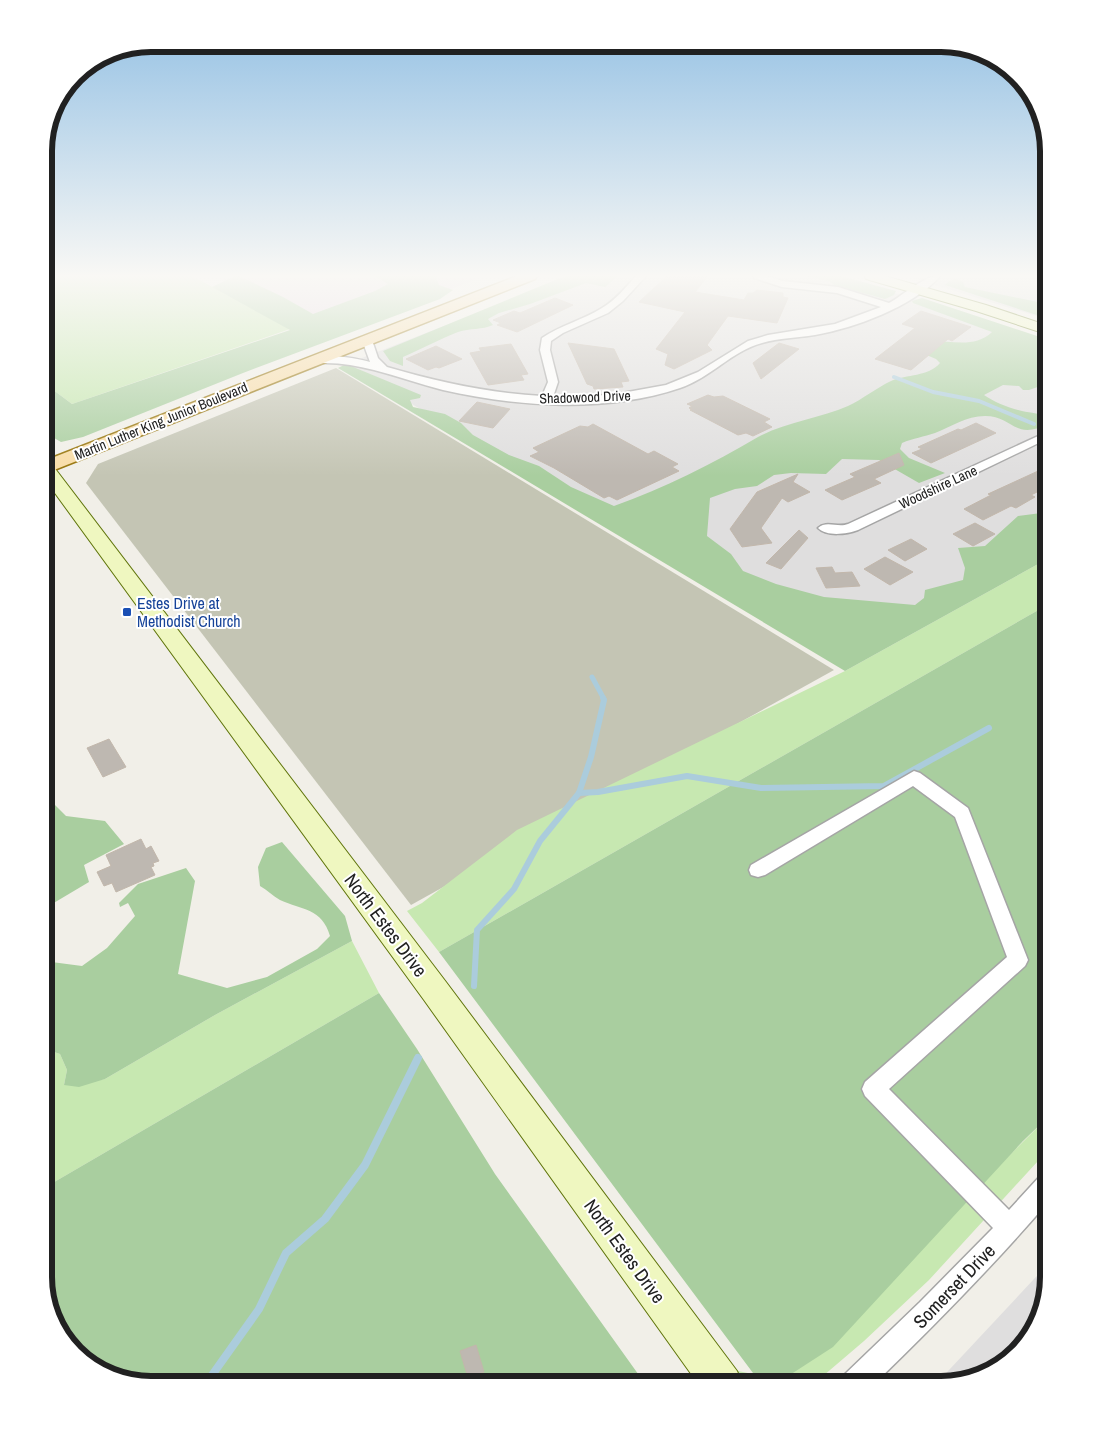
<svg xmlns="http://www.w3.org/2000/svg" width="1093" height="1429" viewBox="0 0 1093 1429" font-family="'Archivo Narrow',sans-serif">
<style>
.residential{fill:#dfdede}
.industrial{fill:#e9dae5}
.construction{fill:#c4c5b4}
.grass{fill:#c7e8b1}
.forest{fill:#a9ce9f}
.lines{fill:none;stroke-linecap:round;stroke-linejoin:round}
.stream-far3{stroke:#abccdc;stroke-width:4}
.stream-far2{stroke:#abccdc;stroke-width:5}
.stream-far1{stroke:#abccdc;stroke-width:6}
.stream{stroke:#abccdc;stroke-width:8}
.building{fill:#beb8b1;stroke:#c2b7ab}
.street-casing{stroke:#a5a5a5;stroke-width:3}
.secondary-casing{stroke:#60750b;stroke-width:2}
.primary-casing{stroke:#967308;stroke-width:3}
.street{fill:#fff;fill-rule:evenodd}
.secondary{fill:#eff7c0;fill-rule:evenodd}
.primary{fill:#f8dca6;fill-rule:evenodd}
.transit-dot{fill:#1a4fb4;stroke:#fff;stroke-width:2}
.labels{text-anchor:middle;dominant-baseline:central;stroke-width:4;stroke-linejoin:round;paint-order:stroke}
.far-street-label{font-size:14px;fill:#212121;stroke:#fff}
.transit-label{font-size:16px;fill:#164399;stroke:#fff;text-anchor:start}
.near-street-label{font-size:19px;fill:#212121;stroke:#fff}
.rim{fill:none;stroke:#212121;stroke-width:6}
</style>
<rect width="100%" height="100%" fill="#f1efe8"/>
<!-- residential -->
<g class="residential">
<polygon points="571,276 832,276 913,298 1049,340 1049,543 858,653 620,524 344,365"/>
<polygon points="906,276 1049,276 1049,320"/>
<polygon points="1049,1263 1049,1278 1035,1331 1001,1367 942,1385 935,1385"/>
</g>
<!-- industrial -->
<polygon class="industrial" points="213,276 486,276 324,336"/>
<!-- construction -->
<polygon class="construction" points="336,368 834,670 411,905 86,483 98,464"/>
<!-- grass -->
<g class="grass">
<polygon points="44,276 192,276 290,329 72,404 44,383"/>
<polygon points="1049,558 1049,604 439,952 407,911 422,903 517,830 845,671"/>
<polygon points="352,941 379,993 44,1188 44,1054 48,1050 60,1054 67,1070 64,1085 105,1079 215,1015"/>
<polygon points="1049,1116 1049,1149 929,1280 864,1341 823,1376 809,1385 744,1385 733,1370 782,1380"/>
</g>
<!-- forest -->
<g class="forest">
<polygon points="235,276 239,276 283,297 313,314 375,291 388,284 375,276 439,276 436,277 439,285 453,290 440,299 243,373 83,437 61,442 44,432 44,383 72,404 290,330 212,287"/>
<path d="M 565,276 L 618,276 L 605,287 L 586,283 L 530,304 L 499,313 L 488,319 L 493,325 C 482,330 470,328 458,332 C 440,339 421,349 403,357 L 403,366 L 390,361 L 383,351 Z"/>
<polygon points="804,276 841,276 896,291 894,295 885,299 834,285 829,281"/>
<polygon points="956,279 963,282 965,287 1038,302 1049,300 1049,319 945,285 949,281"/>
<path d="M 922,298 L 1049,340 L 1049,383 L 1029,390 L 1023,390 L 1019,386 L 1003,385 L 984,395 C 994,402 1009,408 1022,411 C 1031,413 1041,413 1049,418 L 1049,423 C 1015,442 1013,416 985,416 C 966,416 951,427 935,433 C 924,437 913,438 902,443 L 900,449 L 909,458 L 945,473 L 919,483 L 879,460 L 842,459 L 826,474 L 791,473 L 774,475 L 757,486 L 735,489 L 710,498 L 707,536 L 731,554 L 743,571 L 776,584 L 824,597 L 915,605 L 924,598 L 925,590 L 963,580 L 965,568 L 958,548 L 985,546 L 1018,516 L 1049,512 L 1049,558 L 845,671 L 338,368 L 346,364 L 421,395 L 420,398 L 410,400 L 413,407 L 445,414 L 461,423 L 473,435 L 509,455 L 539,466 L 571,487 L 614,506 C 664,488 712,464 758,437 C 783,423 821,418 848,406 C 863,399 876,388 891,381 C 907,374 928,377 940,363 L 936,359 L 905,346 C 911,344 918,342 924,341 C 948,339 973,350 992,332 L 913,303 L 912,301 Z"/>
<polygon points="1049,604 1049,1116 1023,1141 833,1347 782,1380 753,1373 439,952"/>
<polygon points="49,799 66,816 105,821 124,844 84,865 89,882 52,904 44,905 44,800"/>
<path d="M 282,842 L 345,916 L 352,941 L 215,1015 L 105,1079 L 79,1087 L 64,1085 L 67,1070 L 60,1054 L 48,1050 L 44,1040 L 44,961 L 82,966 L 107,948 L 135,916 L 128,903 L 120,907 L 119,903 L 138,884 L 186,868 L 195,881 L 178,974 L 227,988 L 267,977 L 317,949 L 330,936 C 322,908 302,910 280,900 C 273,896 267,890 260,886 L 258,867 L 266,848 Z"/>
<polygon points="379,993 417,1049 495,1174 646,1385 151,1385 98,1371 62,1337 44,1278 44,1188"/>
</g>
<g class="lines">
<!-- stream-far3 -->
<polyline class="stream-far3" points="894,377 933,392 979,401 1034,424"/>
<!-- stream-far2 -->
<polyline class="stream-far2" points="592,677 604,699"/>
<!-- stream-far1 -->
<g class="stream-far1">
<polyline points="579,793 598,792 687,776 761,788 884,786 989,728"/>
<polyline points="474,986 477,930 514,889 540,841 579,793 591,757 604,700 603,698"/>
</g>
<!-- stream -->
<polyline class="stream" points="205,1385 259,1309 286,1253 325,1219 365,1165 418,1058"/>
</g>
<!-- building -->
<g class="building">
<polygon points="667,276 708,276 695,292 744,300 748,293 753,293 757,290 783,293 783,297 788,298 777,323 728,316 707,345 712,350 674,369 665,365 668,354 656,349 685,312 639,302"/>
<polygon points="555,298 573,305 517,332 497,325 501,323 493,320 514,311 520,313"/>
<polygon points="921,311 971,327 952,341 948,339 911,370 875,359 915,328 902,324"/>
<polygon points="568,343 614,349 629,381 621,382 623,387 594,389 593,386 587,384"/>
<polygon points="779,343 799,349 761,379 753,363"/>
<polygon points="511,344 528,374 521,375 524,380 488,385 470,353 481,351 479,348"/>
<polygon points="436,346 462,359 439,368 436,367 428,370 406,359"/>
<polygon points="708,395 714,397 723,396 770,419 764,422 772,427 753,436 746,433 738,435 690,410 692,409 689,408 692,406 687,404"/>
<polygon points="477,402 510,409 493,428 459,421"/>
<polygon points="976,423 996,433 931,463 912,453 922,449 918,447 958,429 961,430"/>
<polygon points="593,424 648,454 654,451 678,464 672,467 679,471 617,500 609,496 604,498 554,468 530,456 539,452 533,448 580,426 588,427"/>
<polygon points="899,453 904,465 874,479 881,483 842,500 825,490 855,477 850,474"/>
<polygon points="1049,466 1049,486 1031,495 1035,497 1016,508 1011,506 983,520 964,509 991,495 988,494"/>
<polygon points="798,474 793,482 810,492 788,502 782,498 761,528 772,543 742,547 730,529 757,492"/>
<polygon points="975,523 995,534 973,546 953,534"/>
<polygon points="799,530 808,538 781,569 766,563"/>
<polygon points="911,539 927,549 905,561 888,550"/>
<polygon points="885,557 913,572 890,585 864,569"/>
<polygon points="832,567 835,573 852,572 860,586 826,588 816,568"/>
<polygon points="109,739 126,767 103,777 87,748"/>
<polygon points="141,839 146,849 151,846 159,861 153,863 154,866 151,867 155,875 116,892 112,883 104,886 97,872 111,866 106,855"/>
<polygon points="476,1345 484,1372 468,1378 460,1351"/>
</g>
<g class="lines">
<!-- street casing -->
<g class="street-casing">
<g id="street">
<path d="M 636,276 L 646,276 L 623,301 L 608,313 L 563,333 L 551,341 L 550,350 L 558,382 L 553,397 L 611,395 L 666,385 L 698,372 L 748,341 L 768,335 L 835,324 L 881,307 L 837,293 L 782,287 L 754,278 L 753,276 L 766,276 L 783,281 L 838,287 L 889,303 C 904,295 924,275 940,276 C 913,307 854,328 815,335 C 797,338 779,338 762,343 C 732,351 710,378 680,388 C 606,413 518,407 443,390 C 420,384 397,376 374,370 C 358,366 342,363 326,363 C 320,363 316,364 312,360 C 321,351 358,359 370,362 L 362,340 L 367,337 L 372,340 L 378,358 L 387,367 C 438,382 488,393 542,396 L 548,382 L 540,350 L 542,338 C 561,325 583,320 602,308 C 616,300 626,287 636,276 Z"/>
<path d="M 1049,431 L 1049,438 L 858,530 C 847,534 827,537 818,528 C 826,520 838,528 848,524 Z"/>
<path d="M 914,771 L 920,773 L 968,808 L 1028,960 L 1025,966 L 889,1089 L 1009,1210 L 1041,1175 L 1049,1171 L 1049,1201 C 994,1265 934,1326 873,1385 L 841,1385 L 844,1375 L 920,1302 L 993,1228 L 865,1096 L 862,1089 L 865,1082 L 1007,957 L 955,817 L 913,786 L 765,875 L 758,877 L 751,875 L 749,870 L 751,865 Z"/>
</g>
</g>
<!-- secondary casing -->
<g class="secondary-casing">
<g id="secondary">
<polygon points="864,276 885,276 986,305 1049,326 1049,335 976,311 866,279"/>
<polygon points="44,461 50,462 446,982 737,1371 743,1385 699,1385 424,1000 44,478"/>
</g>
</g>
<!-- primary casing -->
<g class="primary-casing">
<polygon id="primary" points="517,276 537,276 535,279 44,474 44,461"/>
</g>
<!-- street -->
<use href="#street" class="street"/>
<!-- secondary -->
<use href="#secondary" class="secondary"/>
<!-- primary -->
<use href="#primary" class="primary"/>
</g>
<!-- sky -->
<linearGradient id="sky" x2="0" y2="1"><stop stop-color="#8fbee3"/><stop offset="0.58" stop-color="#f9f8f5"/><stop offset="1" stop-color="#f9f8f5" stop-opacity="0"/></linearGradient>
<rect width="1093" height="476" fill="url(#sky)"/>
<!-- markers -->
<rect class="transit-dot" x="122" y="607" width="10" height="10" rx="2.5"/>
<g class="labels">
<!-- far-street labels -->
<g class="far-street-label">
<text transform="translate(585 397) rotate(-2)">Shadowood Drive</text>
<text transform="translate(161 421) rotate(-22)">Martin Luther King Junior Boulevard</text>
<text transform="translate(938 487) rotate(-25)">Woodshire Lane</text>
</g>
<!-- transit labels -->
<g class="transit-label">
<text x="137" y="603">Estes Drive at<tspan x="137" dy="18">Methodist Church</tspan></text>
</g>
<!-- near-street labels -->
<g class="near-street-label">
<text transform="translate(386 925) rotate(53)">North Estes Drive</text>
<text transform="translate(625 1251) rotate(54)">North Estes Drive</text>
<text transform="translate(954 1286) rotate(-46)">Somerset Drive</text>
</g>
</g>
<!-- crop -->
<path d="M0 0H1093V1429H0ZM151 52H941A99 99 0 0 1 1040 151V1277A99 99 0 0 1 941 1376H151A99 99 0 0 1 52 1277V151A99 99 0 0 1 151 52Z" fill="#fff" fill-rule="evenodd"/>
<path class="rim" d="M151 52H941A99 99 0 0 1 1040 151V1277A99 99 0 0 1 941 1376H151A99 99 0 0 1 52 1277V151A99 99 0 0 1 151 52Z"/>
</svg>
